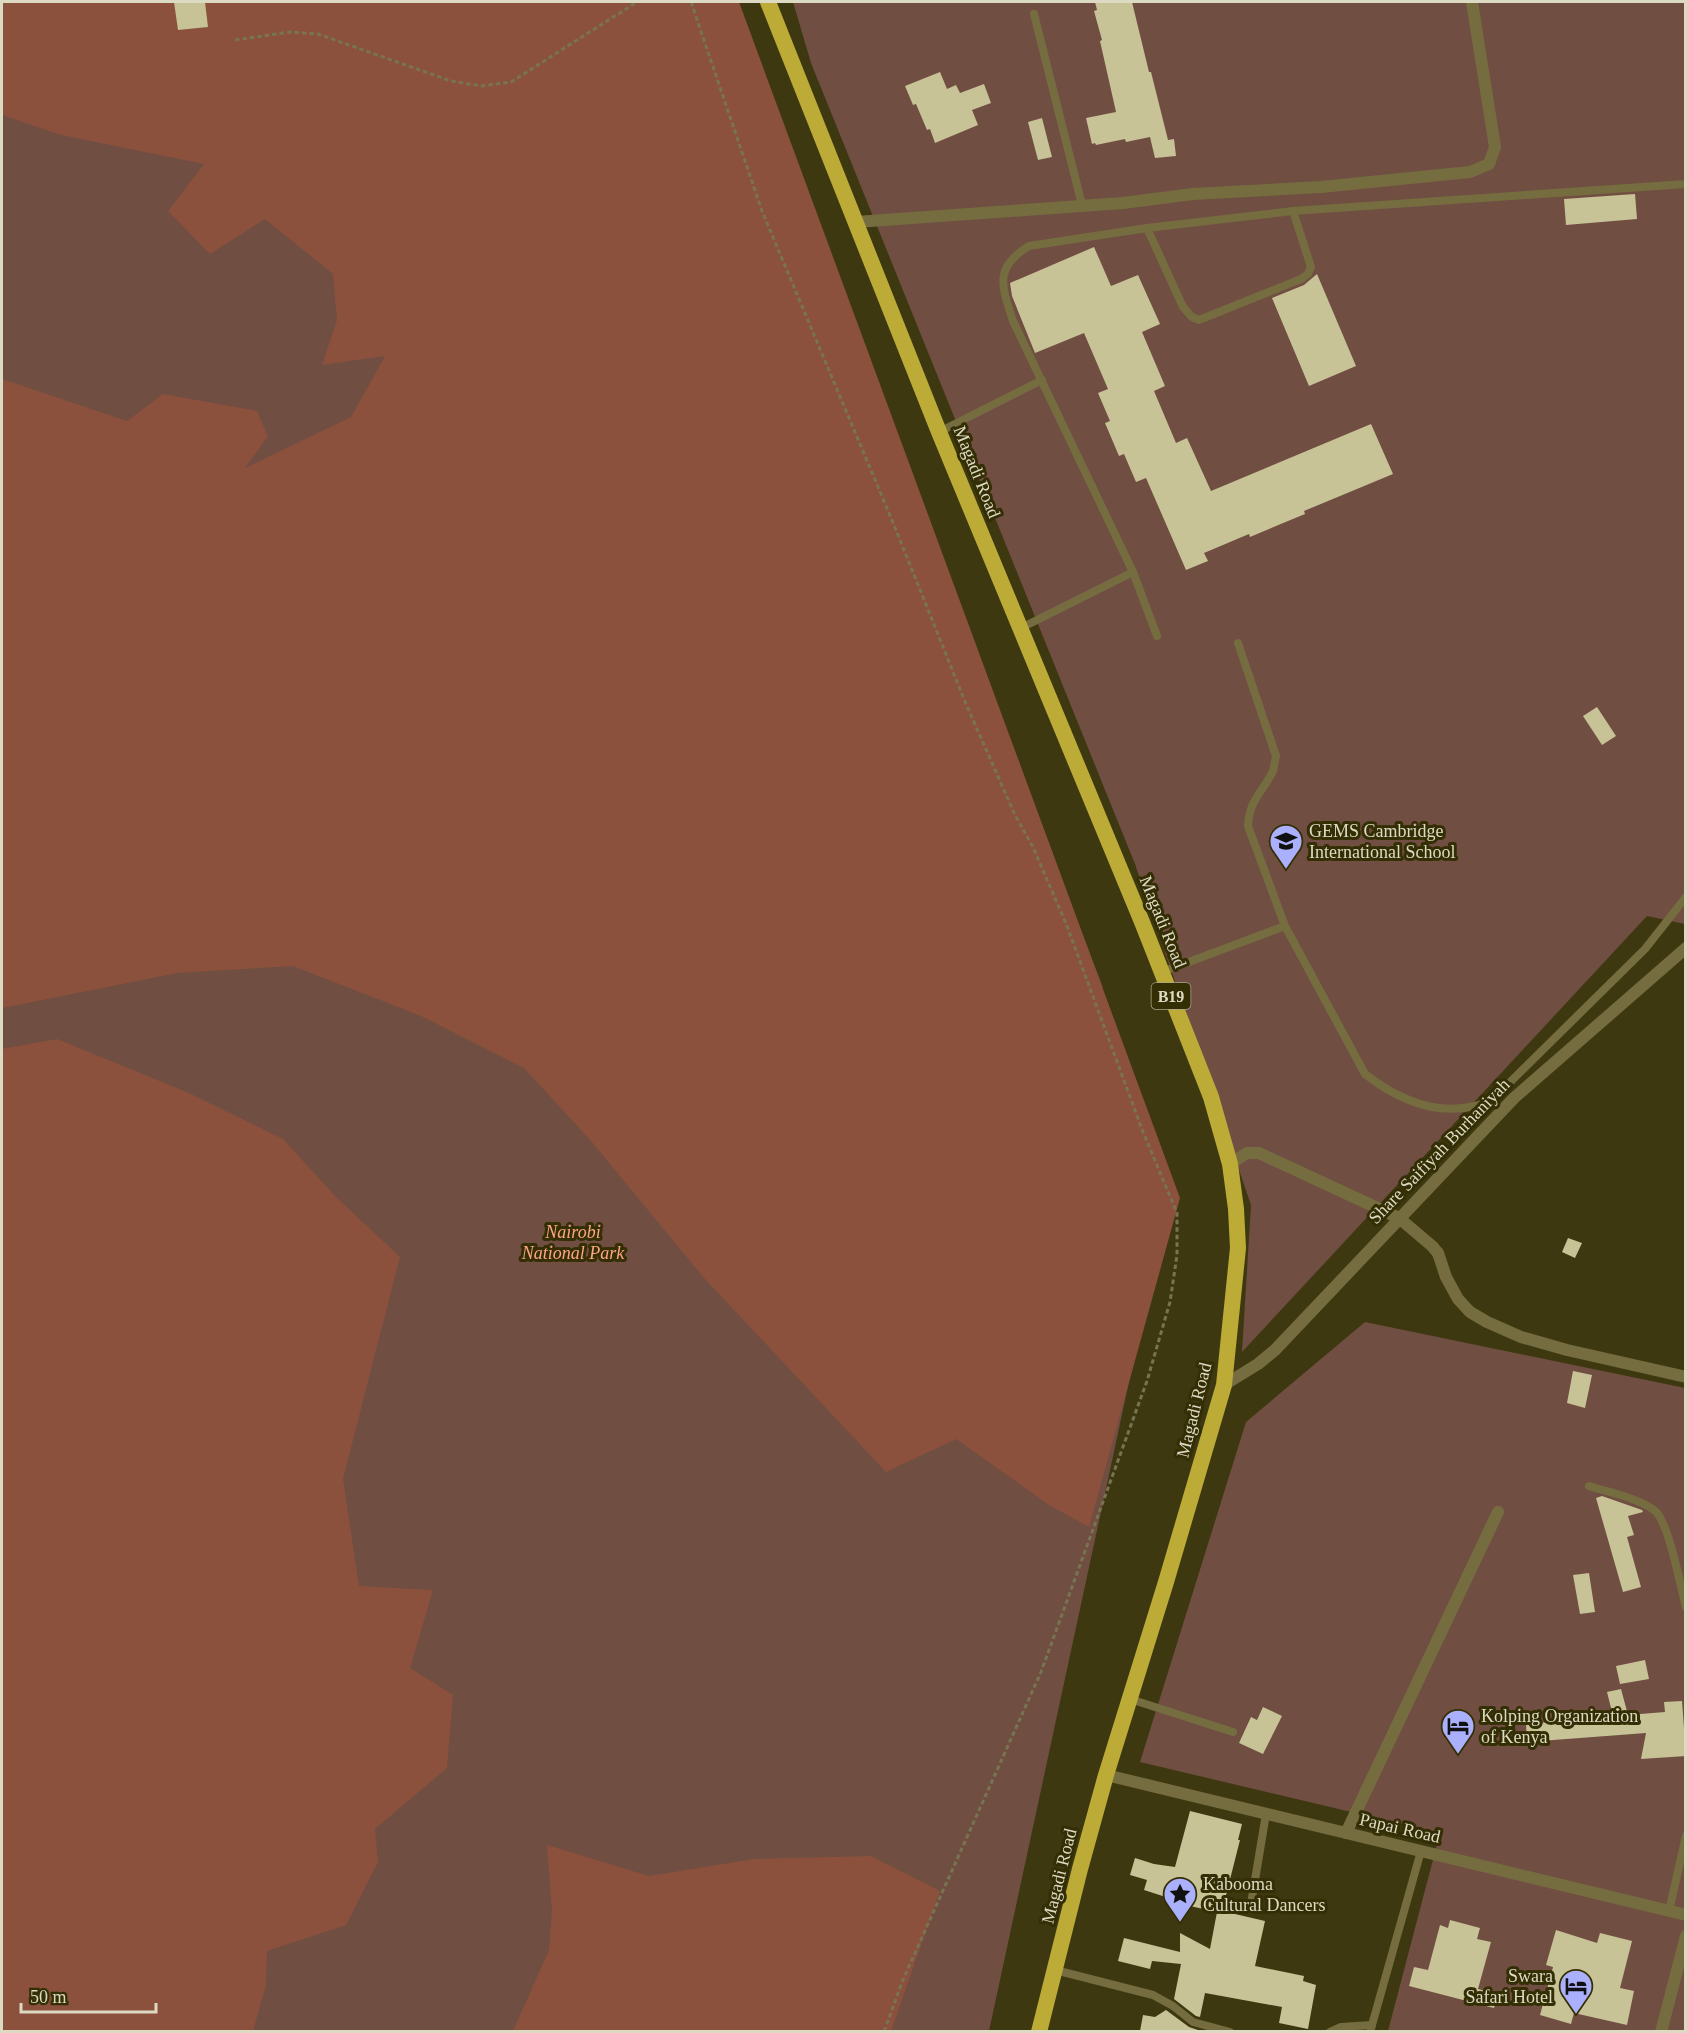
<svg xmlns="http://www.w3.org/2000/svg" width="1687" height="2033" viewBox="0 0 1687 2033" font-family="Georgia,serif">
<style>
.green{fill:#704e42}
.forest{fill:#8b513d}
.building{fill:#c8c297}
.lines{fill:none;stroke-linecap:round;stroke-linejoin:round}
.path{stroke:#787452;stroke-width:3;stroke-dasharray:4.5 3;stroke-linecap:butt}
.service{stroke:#756d40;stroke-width:8}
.minor{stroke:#756d40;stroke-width:12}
.trunk{stroke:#bdab37;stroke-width:16}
.labels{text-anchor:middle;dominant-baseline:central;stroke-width:6;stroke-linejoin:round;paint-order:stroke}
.shield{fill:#342e04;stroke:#aaa68a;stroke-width:1.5}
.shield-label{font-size:16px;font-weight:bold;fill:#dddac4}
.street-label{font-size:18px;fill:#dddac4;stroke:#342e04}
.poi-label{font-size:18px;fill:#dddac4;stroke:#342e04;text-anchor:start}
.park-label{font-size:18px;font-style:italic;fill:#fda586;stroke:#342e04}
</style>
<rect width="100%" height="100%" fill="#3e3810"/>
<!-- green -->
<g class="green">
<polygon points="2,2 721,2 1102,985 1153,1207 1146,1303 989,2031 2,2031"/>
<polygon points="793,2 1685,2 1685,924 1647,916 1242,1352 1251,1205 1135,864 811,63"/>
<polygon points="1365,1322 1685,1388 1685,2031 1388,2031 1440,1833 1140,1762 1246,1422"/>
</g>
<!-- forest -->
<g class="forest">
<polygon points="2,2 739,2 1180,1198 1089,1527 1049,1505 956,1439 886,1472 704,1278 591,1141 524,1068 421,1016 293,966 177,973 2,1008 2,379 127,421 163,394 257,411 268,436 245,468 351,417 385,356 322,365 337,320 333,274 265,219 210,254 168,211 204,164 61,135 5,116 2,113"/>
<polygon points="57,1039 189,1093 283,1139 335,1196 400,1257 343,1479 359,1586 433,1590 410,1668 453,1695 447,1768 375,1829 378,1862 346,1925 267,1951 266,1985 253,2031 2,2031 2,1049"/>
<polygon points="547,1845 649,1876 754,1859 871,1856 940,1891 891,2031 513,2031 549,1950 552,1910"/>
</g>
<!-- building -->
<g class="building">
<polygon points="174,2 205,2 208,27 178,30"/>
<polygon points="1095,2 1132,2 1149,72 1151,72 1168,140 1174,139 1176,156 1155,158 1150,137 1126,142 1125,139 1096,145 1095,143 1092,144 1086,118 1116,112 1100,41 1102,40 1094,11 1097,10"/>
<polygon points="940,72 947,89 956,85 960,93 984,84 991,103 972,110 978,125 935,143 930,129 927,130 916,104 913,105 905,86"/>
<polygon points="1042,118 1052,157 1038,160 1028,122"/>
<polygon points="1635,194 1637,219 1566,225 1564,199"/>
<polygon points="1094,247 1111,286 1138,275 1160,324 1142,332 1165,386 1154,391 1176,443 1187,438 1211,491 1371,424 1393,474 1304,511 1305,514 1288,521 1250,537 1249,534 1204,553 1208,561 1186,570 1146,478 1136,482 1124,454 1119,456 1105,423 1110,421 1098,393 1108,389 1084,333 1035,353 1012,296 1010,283"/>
<polygon points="1317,274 1356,366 1309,386 1272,298 1304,285"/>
<polygon points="1597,707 1616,736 1602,745 1583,716"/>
<polygon points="1568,1238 1582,1243 1575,1258 1562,1252"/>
<polygon points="1573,1371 1592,1375 1585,1408 1567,1403"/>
<polygon points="1602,1496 1642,1510 1643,1512 1628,1516 1634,1535 1627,1537 1641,1587 1623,1592 1596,1498"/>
<polygon points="1589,1573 1595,1612 1580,1614 1573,1575"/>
<polygon points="1645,1660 1649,1679 1620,1684 1616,1666"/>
<polygon points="1621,1689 1628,1715 1665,1712 1664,1702 1682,1701 1686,1756 1641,1759 1646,1733 1527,1742 1526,1723 1566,1722 1566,1719 1613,1716 1607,1692"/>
<polygon points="1263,1707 1282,1716 1263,1754 1239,1743 1251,1717 1257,1720"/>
<polygon points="1190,1811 1242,1824 1238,1840 1240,1840 1222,1911 1265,1921 1255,1966 1304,1976 1303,1981 1316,1985 1308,2029 1279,2023 1282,2007 1205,1993 1200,2017 1196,2016 1174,1999 1181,1964 1152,1961 1150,1969 1118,1961 1124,1938 1180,1952 1180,1933 1210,1949 1217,1912 1172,1902 1172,1899 1144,1890 1147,1880 1130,1875 1135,1858 1154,1864 1175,1867"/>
<polygon points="1450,1920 1480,1928 1477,1939 1491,1942 1478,1989 1498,1994 1494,2008 1409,1986 1414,1967 1428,1970 1440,1925 1448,1928"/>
<polygon points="1556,1930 1597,1943 1600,1933 1632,1941 1620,1988 1634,1991 1627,2025 1574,2013 1571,2024 1540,2015 1553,1967 1546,1965"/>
<polygon points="1166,2010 1189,2027 1198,2030 1198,2031 1140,2031 1143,2015 1155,2017"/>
</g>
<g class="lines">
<!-- path -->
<g class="path">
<polyline points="691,2 762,211 894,525 966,704 1015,815 1033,847 1067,926 1143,1132 1177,1213 1177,1255 1170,1302 1147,1381 1041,1672 902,1982 884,2032"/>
<polyline points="235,40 290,32 318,34 451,81 482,86 511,82 637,2"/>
</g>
<!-- service -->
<g class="service">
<polyline points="1034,14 1082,205"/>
<polyline points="1147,228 1183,307 1192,317 1199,320 1301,279 1308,274 1311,267 1293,211"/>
<polyline points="939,432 1042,380"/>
<polyline points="1021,628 1133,572"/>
<path d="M 1157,636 L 1133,572 L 1013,321 C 1002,286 993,268 1029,246 L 1147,228 L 1293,211 L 1686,184"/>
<path d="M 1285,926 L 1365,1074 C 1396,1098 1434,1116 1475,1106 C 1482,1105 1489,1100 1496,1096 L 1645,949 L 1686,897"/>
<path d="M 1162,972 L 1285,926 L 1248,826 C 1249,800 1263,792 1273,771 C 1274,767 1275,761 1276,756 L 1238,643"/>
<path d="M 1589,1486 C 1610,1493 1636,1497 1654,1510 C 1669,1521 1680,1586 1686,1607"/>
<polyline points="1130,1699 1233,1732"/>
<polyline points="1250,1910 1266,1814"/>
<polyline points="1669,1911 1686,1836"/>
<polyline points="1055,1970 1153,1995 1173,2006 1193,2022 1230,2032"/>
<polyline points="1330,2032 1341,2027 1372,2025"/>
<polyline points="1370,2032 1421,1851"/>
</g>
<!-- minor -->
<g class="minor">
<polyline points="856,222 1123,203 1193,194 1321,187 1470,172 1489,164 1495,147 1472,2"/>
<polyline points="1230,1164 1247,1153 1259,1153 1399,1218 1432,1246 1438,1253 1446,1277 1458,1299 1470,1312 1487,1322 1521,1337 1567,1350 1686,1377"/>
<polyline points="1224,1385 1258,1364 1275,1350 1514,1098 1686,948"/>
<polyline points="1106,1775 1686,1915"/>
<polyline points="1346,1833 1498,1512"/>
<polyline points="1661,2032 1686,1936"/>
</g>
<!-- trunk -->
<polyline class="trunk" points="768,2 939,432 1142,922 1211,1097 1230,1164 1236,1209 1238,1248 1224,1385 1166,1582 1106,1775 1080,1869 1039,2032"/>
</g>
<!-- icons -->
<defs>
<g id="school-pin" transform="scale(1.725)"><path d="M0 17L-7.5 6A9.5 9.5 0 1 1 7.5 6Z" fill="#aab0fb" stroke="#342e04"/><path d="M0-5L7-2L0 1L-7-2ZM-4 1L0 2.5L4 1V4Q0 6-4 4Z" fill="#111"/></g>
<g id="hotel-pin" transform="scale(1.725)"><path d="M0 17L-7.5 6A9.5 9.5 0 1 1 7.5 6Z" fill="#aab0fb" stroke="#342e04"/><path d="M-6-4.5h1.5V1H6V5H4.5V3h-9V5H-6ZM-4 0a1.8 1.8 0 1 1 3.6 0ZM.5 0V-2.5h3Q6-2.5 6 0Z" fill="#111"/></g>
<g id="sight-pin" transform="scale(1.725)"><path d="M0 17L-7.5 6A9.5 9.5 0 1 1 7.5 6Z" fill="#aab0fb" stroke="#342e04"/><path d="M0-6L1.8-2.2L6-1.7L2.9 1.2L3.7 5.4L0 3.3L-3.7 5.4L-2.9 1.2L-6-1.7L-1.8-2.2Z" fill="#111"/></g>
</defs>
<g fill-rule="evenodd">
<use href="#school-pin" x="1286" y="841"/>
<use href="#hotel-pin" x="1458" y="1726"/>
<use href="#sight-pin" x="1180" y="1894"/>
<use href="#hotel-pin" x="1576" y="1986"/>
</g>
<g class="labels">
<!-- shield labels -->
<rect class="shield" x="1151.5" y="983" width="39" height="26" rx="4.5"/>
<g class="shield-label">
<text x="1171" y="996">B19</text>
</g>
<!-- street labels -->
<g class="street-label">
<text transform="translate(977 472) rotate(68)">Magadi Road</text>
<text transform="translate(1163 922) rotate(68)">Magadi Road</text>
<text transform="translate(1439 1151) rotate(-46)">Share Saifiyah Burhaniyah</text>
<text transform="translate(1194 1410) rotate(-76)">Magadi Road</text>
<text transform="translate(1400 1828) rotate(13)">Papai Road</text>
<text transform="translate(1059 1876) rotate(-76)">Magadi Road</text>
</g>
<!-- poi labels -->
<g class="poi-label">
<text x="1309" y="831">GEMS Cambridge<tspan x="1309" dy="21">International School</tspan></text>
<text x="1481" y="1716">Kolping Organization<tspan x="1481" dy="21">of Kenya</tspan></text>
<text x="1203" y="1884">Kabooma<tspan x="1203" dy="21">Cultural Dancers</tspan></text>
<text x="1553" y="1976" text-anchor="end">Swara<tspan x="1553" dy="21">Safari Hotel</tspan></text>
</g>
<!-- park labels -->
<g class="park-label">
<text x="573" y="1232">Nairobi<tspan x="573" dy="21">National Park</tspan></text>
</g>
</g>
<!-- border -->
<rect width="1687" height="2033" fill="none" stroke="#dddac4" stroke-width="6"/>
<!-- scale -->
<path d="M21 2003v9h135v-9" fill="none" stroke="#dddac4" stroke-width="3"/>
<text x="30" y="2003" font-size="18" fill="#dddac4" stroke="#342e04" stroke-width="4.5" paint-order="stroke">50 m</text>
</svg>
